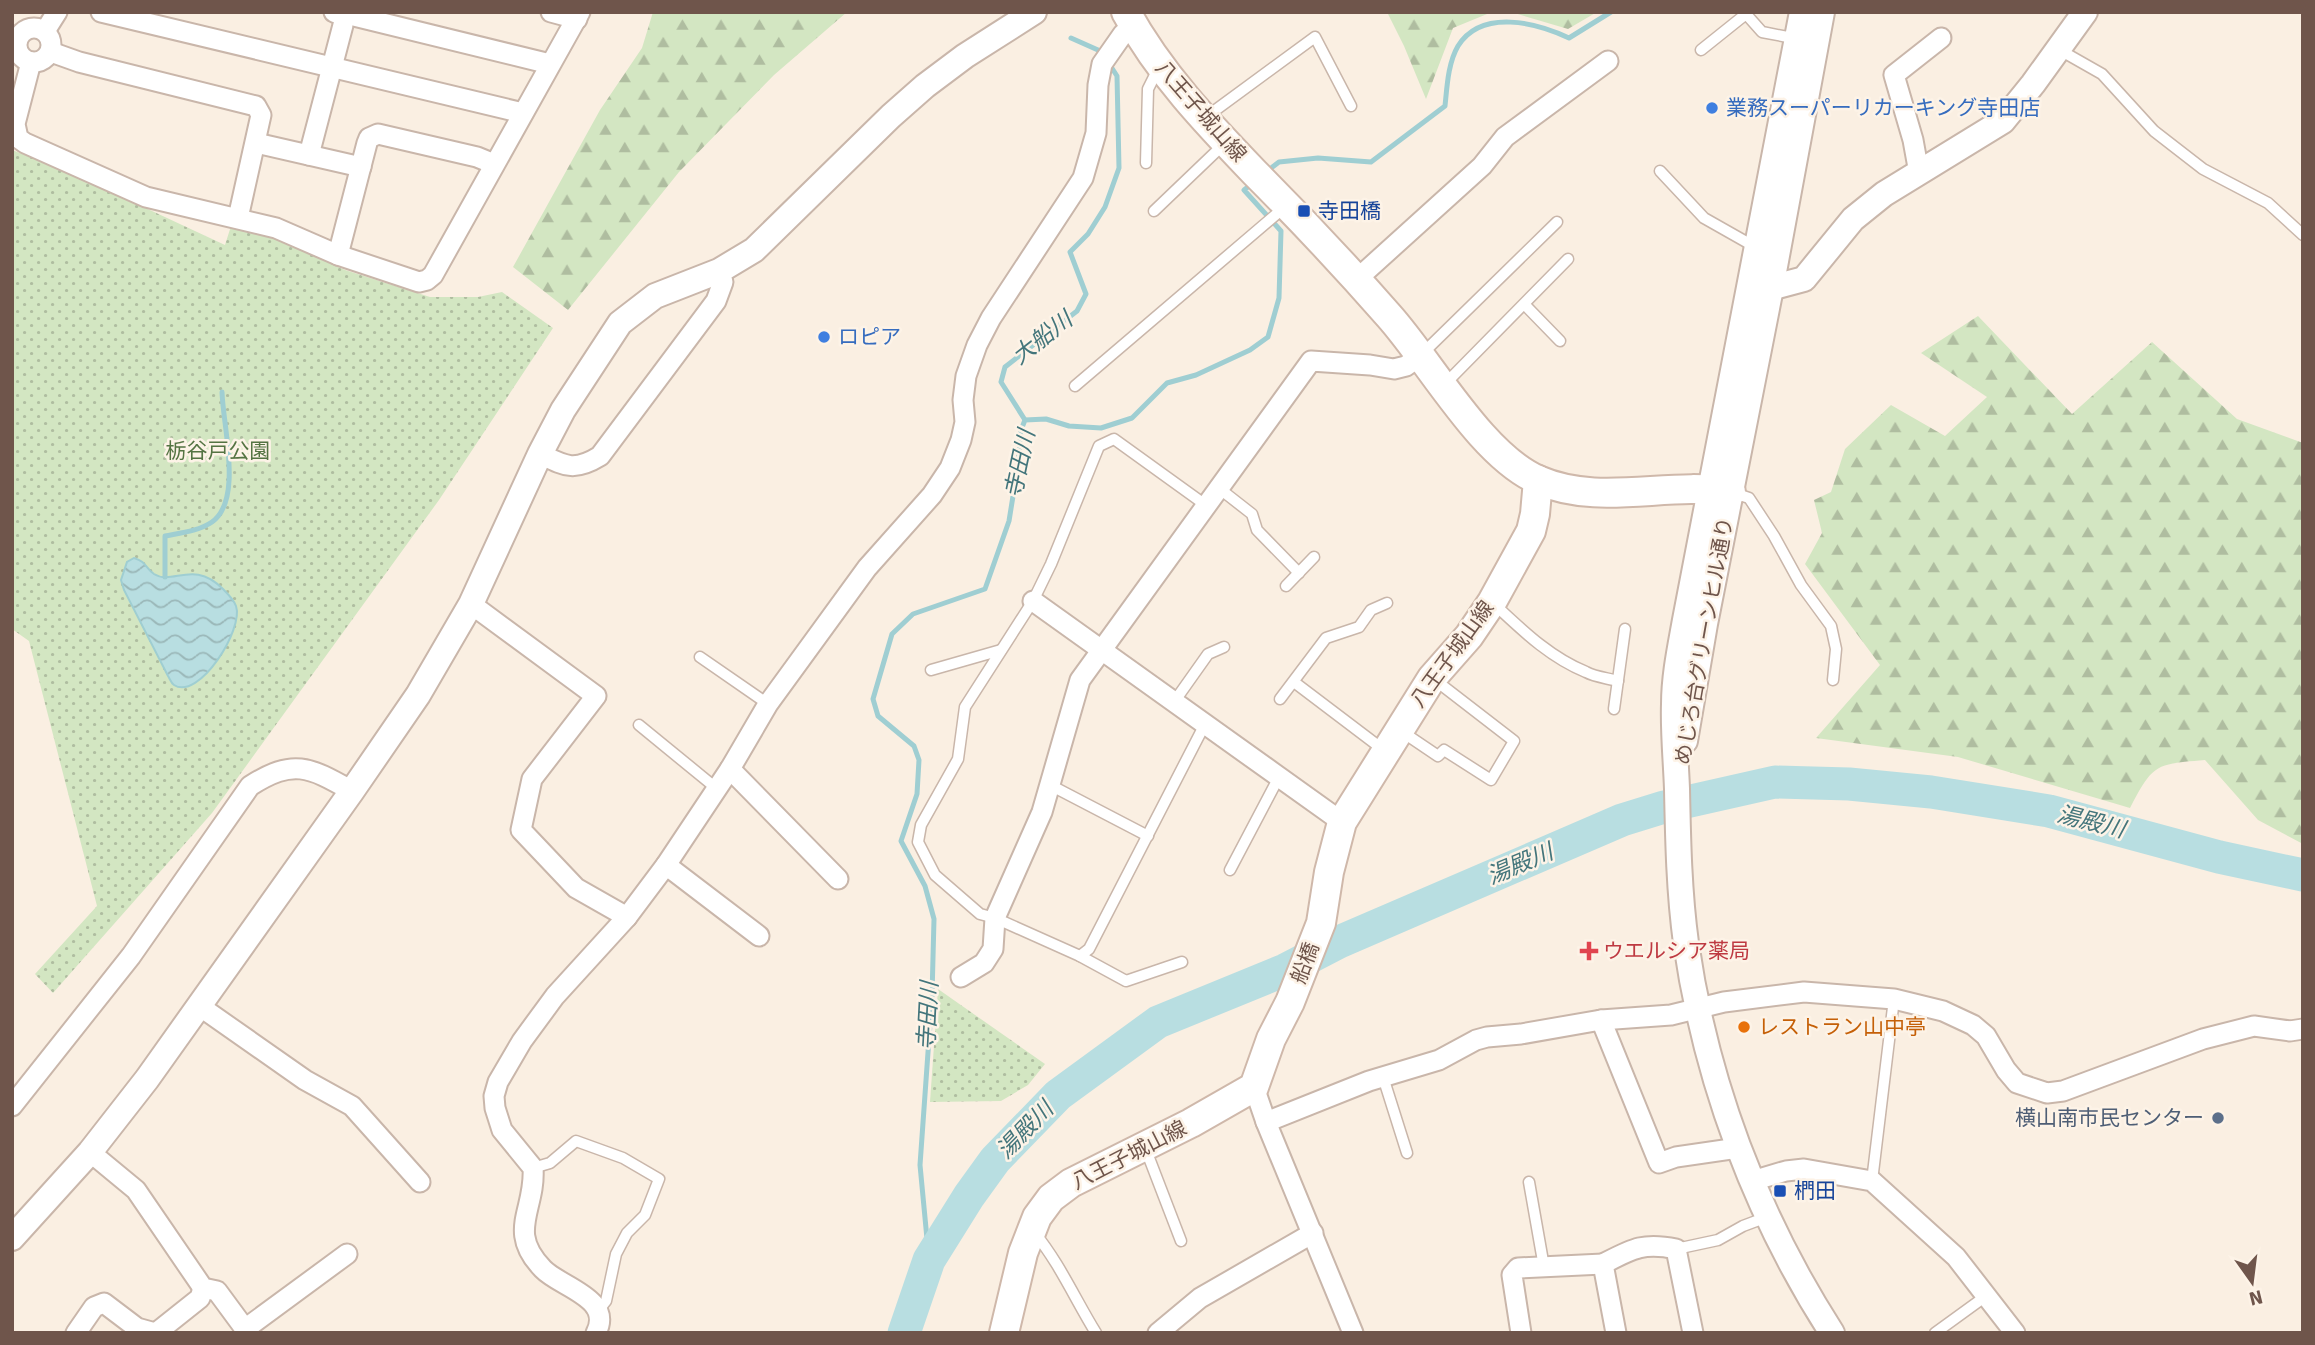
<svg xmlns="http://www.w3.org/2000/svg" width="2315" height="1345" viewBox="0 0 2315 1345" font-family="Signika,'Noto Sans JP',sans-serif">
<style>
.forest{fill:url(#forest-firs)}
.park{fill:url(#park-dots)}
.water{fill:url(#water-waves);stroke:#9fced2;stroke-width:2}
.lines{fill:none;stroke-linecap:round;stroke-linejoin:round}
.stream{stroke:#9fced2;stroke-width:5}
.river{stroke:#b8dee1;stroke-width:33}
.service-casing{stroke:#c9b6aa;stroke-width:13}
.minor-casing{stroke:#c9b6aa;stroke-width:23}
.tertiary-casing{stroke:#c9b6aa;stroke-width:28}
.secondary-casing{stroke:#cfb8aa;stroke-width:32}
.service{stroke:#fff;stroke-width:10}
.minor{stroke:#fff;stroke-width:19}
.tertiary{stroke:#fff;stroke-width:24}
.secondary{stroke:#fff;stroke-width:28}
.shop-dot{fill:#3f7fe0;stroke:#fdf3e7;stroke-width:2.5}
.transit-dot{fill:#1a4fb4;stroke:#fdf3e7;stroke-width:2.5}
.health-dot{fill:#e0444e;stroke:#fdf3e7;stroke-width:2.5}
.food-dot{fill:#e8710a;stroke:#fdf3e7;stroke-width:2.5}
.service-dot{fill:#5c6f8a;stroke:#fdf3e7;stroke-width:2.5}
.labels{text-anchor:middle;dominant-baseline:central;stroke-width:5;stroke-linejoin:round;paint-order:stroke}
.shop-label{font-size:21px;fill:#366cbe;stroke:#fdf3e7;text-anchor:start}
.street-label{font-size:21px;fill:#6f554b;stroke:#fdf3e7}
.transit-label{font-size:21px;fill:#164399;stroke:#fdf3e7;text-anchor:start}
.park-label{font-size:21px;fill:#557443;stroke:#fdf3e7}
.health-label{font-size:21px;fill:#be3a42;stroke:#fdf3e7;text-anchor:start}
.food-label{font-size:21px;fill:#c56008;stroke:#fdf3e7;text-anchor:start}
.service-label{font-size:21px;fill:#4e5e75;stroke:#fdf3e7;text-anchor:end}
.water-label{font-size:23px;font-style:italic;fill:#43757b;stroke:#fdf3e7}
</style>
<defs>
<pattern id="forest-firs" width="22" height="20" patternUnits="userSpaceOnUse" patternTransform="scale(1.75)"><rect width="22" height="20" fill="#d3e6c2"/><path d="M5 1l3.5 6h-7zM16 11l3.5 6h-7z" fill="#afbda0"/></pattern>
<pattern id="park-dots" width="8" height="8" patternUnits="userSpaceOnUse" patternTransform="scale(1.75)"><rect width="8" height="8" fill="#d3e6c2"/><path d="M2 2h.1M6 6h.1" fill="none" stroke="#afbda0" stroke-width="1.8" stroke-linecap="round"/></pattern>
<pattern id="water-waves" width="16" height="10" patternUnits="userSpaceOnUse" patternTransform="scale(1.75)"><rect width="16" height="10" fill="#b8dee1"/><path d="M0 5q4-4 8 0t8 0" fill="none" stroke="#9ab7b8"/></pattern>
</defs>
<rect width="100%" height="100%" fill="#faefe2"/>
<!-- forest -->
<g class="forest">
<polygon points="653,12 847,12 774,75 679,172 568,310 513,267 600,110 642,48"/>
<polygon points="1387,12 1492,12 1453,28 1426,99 1404,46"/>
<polygon points="1511,12 1597,12 1568,29"/>
<path d="M 1978,316 L 2072,414 L 2152,342 L 2237,419 L 2303,443 L 2303,844 L 2258,820 L 2205,760 C 2155,764 2153,764 2130,808 L 1958,757 L 1816,738 L 1880,665 L 1805,564 L 1822,533 L 1814,500 L 1831,492 L 1845,449 L 1891,405 L 1945,436 L 1987,397 L 1921,353 Z"/>
</g>
<!-- park -->
<g class="park">
<polygon points="12,150 64,170 225,245 231,226 272,237 345,270 430,297 478,297 502,292 553,328 439,500 212,813 53,993 35,974 97,906 29,641 12,629"/>
<polygon points="938,989 1045,1064 1028,1085 1001,1101 930,1102"/>
</g>
<!-- water -->
<path class="water" d="M 134,558 C 147,562 145,568 154,574 C 173,586 193,559 223,589 C 228,594 234,600 236,606 C 244,629 199,701 174,685 C 171,683 170,679 168,676 L 124,590 L 121,580 L 127,562 Z"/>
<g class="lines">
<!-- stream -->
<g class="stream">
<polyline points="1071,38 1098,50 1102,54"/>
<path d="M 1266,172 L 1279,162 L 1318,158 L 1371,162 L 1445,106 C 1447,87 1448,63 1458,46 C 1482,8 1537,23 1569,38 L 1611,12"/>
<polyline points="1025,420 1001,382 1005,367 1077,311 1086,294 1070,252 1088,234 1105,207 1119,168 1117,76 1108,62"/>
<path d="M 165,577 L 165,536 C 180,533 199,531 212,522 C 243,500 223,427 222,392"/>
<polyline points="929,1260 920,1165 932,996 934,919 925,886 901,841 917,794 919,760 914,746 878,716 873,699 892,634 913,614 985,589 1009,521 1018,465 1021,430 1025,420 1046,419 1069,426 1101,428 1132,418 1167,383 1196,375 1250,350 1268,337 1279,298 1281,231 1244,190 1253,183"/>
</g>
<!-- river -->
<polyline class="river" points="904,1333 929,1260 969,1196 995,1160 1058,1095 1158,1022 1285,970 1339,942 1622,820 1664,807 1775,782 1849,784 1931,792 2049,811 2219,857 2303,875"/>
<!-- service casing -->
<g class="service-casing">
<g id="service">
<polyline points="2058,49 2102,74 2154,131 2203,169 2268,203 2303,235"/>
<polyline points="1701,50 1746,14 1762,32 1798,39"/>
<polyline points="1206,117 1315,37 1351,106"/>
<polyline points="1146,163 1148,89 1159,67"/>
<polyline points="1660,171 1704,218 1757,248"/>
<polyline points="1154,211 1224,144"/>
<polyline points="1525,305 1560,341"/>
<polyline points="1422,354 1557,222"/>
<polyline points="1446,383 1568,259"/>
<polyline points="1075,386 1286,206"/>
<polyline points="1220,489 1252,514 1257,530 1299,573"/>
<polyline points="1734,493 1749,498 1774,536 1801,585 1831,626 1836,649 1833,680"/>
<polyline points="1286,586 1314,557"/>
<path d="M 1493,603 C 1521,629 1549,657 1586,672 C 1595,677 1607,678 1618,681"/>
<polyline points="700,657 768,704"/>
<polyline points="931,670 1001,650"/>
<polyline points="1294,682 1385,751"/>
<polyline points="1280,699 1326,638 1359,627 1371,610 1387,603"/>
<polyline points="1174,702 1208,654 1224,647"/>
<polyline points="1614,709 1625,629"/>
<polyline points="1205,724 1089,949 1080,956 995,918 980,914 935,875 918,842 921,825 958,759 965,707 1033,601 1051,564 1099,446 1114,439 1207,506"/>
<polyline points="639,725 716,788"/>
<polyline points="1401,731 1438,756 1444,750 1491,780 1514,741 1435,680"/>
<polyline points="1050,785 1148,836"/>
<polyline points="1230,870 1279,777"/>
<polyline points="1080,956 1126,981 1182,962"/>
<polyline points="1383,1077 1407,1153"/>
<polyline points="1146,1150 1181,1241"/>
<polyline points="533,1168 550,1163 576,1141 623,1158 659,1179 645,1215 627,1233 616,1254 606,1301 598,1311"/>
<polyline points="1872,1181 1894,999"/>
<polyline points="1529,1182 1544,1267"/>
<path d="M 1034,1232 C 1060,1264 1075,1299 1096,1333"/>
<polyline points="1676,1249 1718,1240 1743,1226 1767,1217"/>
<polyline points="1935,1333 1986,1296"/>
</g>
</g>
<!-- minor casing -->
<g class="minor-casing">
<g id="minor">
<polyline points="101,12 523,113"/>
<polyline points="334,12 336,13"/>
<polyline points="551,12 577,19"/>
<polyline points="354,16 550,64"/>
<circle cx="34" cy="45" r="17"/>
<polyline points="45,31 57,12"/>
<polyline points="51,52 79,62 256,106 261,115 238,218"/>
<polyline points="31,62 15,124 18,138 25,143 146,197 276,228 338,255 419,282 427,280 433,275 580,12"/>
<polyline points="256,143 361,167"/>
<polyline points="309,155 343,25"/>
<polyline points="1919,173 1913,140 1894,75 1941,38"/>
<polyline points="338,255 367,143 369,138 378,134 477,157 494,164"/>
<polyline points="1356,280 1482,166 1505,137 1608,61"/>
<path d="M 540,454 C 565,466 574,472 600,456 L 716,301 L 723,282 L 719,271"/>
<polyline points="1033,601 1342,822"/>
<polyline points="471,604 596,696 532,779 521,830 576,888 627,917"/>
<polyline points="730,769 838,879"/>
<polyline points="666,865 759,936"/>
<polyline points="961,977 984,963 993,949 995,918 1042,812 1080,680 1311,361 1370,365 1394,369 1406,366 1421,355"/>
<polyline points="198,1005 305,1080 352,1106 420,1182"/>
<polyline points="1601,1020 1659,1163 1676,1157 1738,1148"/>
<polyline points="1254,1087 1266,1122 1353,1333"/>
<path d="M 12,1106 L 131,956 L 250,786 C 294,758 309,767 352,791"/>
<polyline points="1266,1122 1369,1081 1439,1060 1476,1040 1487,1037 1521,1034 1601,1020 1671,1015 1724,1002 1804,992 1894,999 1943,1011 1973,1025 1986,1036 2006,1070 2017,1083 2047,1093 2063,1091 2203,1039 2254,1026 2290,1031 2303,1029"/>
<polyline points="90,1152 136,1190 203,1288 217,1291 245,1329 347,1254"/>
<polyline points="1752,1181 1786,1171 1804,1169 1872,1181 1956,1257 2015,1333"/>
<polyline points="76,1333 94,1307 104,1303 137,1328 155,1333"/>
<polyline points="156,1333 200,1298 203,1288"/>
<path d="M 596,1333 C 614,1298 560,1287 543,1269 C 506,1231 536,1210 533,1168 L 502,1130 L 495,1108 L 494,1096 L 498,1082 L 522,1041 L 555,996 L 627,917 L 666,865 L 730,769 L 768,704 L 867,568 L 932,495 L 950,468 L 961,440 L 965,422 L 963,400 L 966,376 L 977,345 L 991,318 L 1083,178 L 1096,133 L 1098,85 L 1102,64 L 1123,34 L 1133,25"/>
<polyline points="1158,1333 1200,1298 1313,1233"/>
<polyline points="1521,1333 1512,1275 1518,1268 1603,1264"/>
<path d="M 1616,1333 L 1603,1264 C 1632,1249 1643,1242 1676,1249 L 1693,1333"/>
</g>
</g>
<!-- tertiary casing -->
<g class="tertiary-casing">
<g id="tertiary">
<path d="M 1802,12 L 1685,620 C 1680,648 1674,676 1674,704 C 1673,732 1676,761 1677,789 C 1678,840 1679,892 1686,943 C 1706,1082 1756,1215 1832,1333"/>
<polyline points="1759,291 1804,279 1853,219 1884,194 2003,121 2033,84 2085,12"/>
<polyline points="1685,741 1705,624 1771,288 1822,12"/>
<polyline points="12,1238 90,1152 147,1079 352,791 418,695 471,604 540,454 563,410 620,323 655,296 719,271 754,250 891,116 925,86 965,56 1034,12"/>
</g>
</g>
<!-- secondary casing -->
<g class="secondary-casing">
<g id="secondary">
<path d="M 1126,12 C 1160,74 1207,123 1255,173 C 1301,219 1346,267 1389,316 C 1431,363 1481,455 1538,480 C 1600,507 1667,481 1731,492"/>
<polyline points="1004,1333 1023,1253 1037,1217 1051,1198 1071,1183 1191,1123 1254,1087 1271,1039 1290,1002 1321,923 1329,872 1342,822 1432,678 1469,636 1492,602 1531,531 1535,514 1538,480"/>
</g>
</g>
<!-- service -->
<use href="#service" class="service"/>
<!-- minor -->
<use href="#minor" class="minor"/>
<!-- tertiary -->
<use href="#tertiary" class="tertiary"/>
<!-- secondary -->
<use href="#secondary" class="secondary"/>
</g>
<!-- markers -->
<g class="shop-dot">
<circle cx="1712" cy="108" r="7"/>
<circle cx="824" cy="337" r="7"/>
</g>
<g class="transit-dot">
<rect x="1297" y="204" width="14" height="14" rx="3.5"/>
<rect x="1773" y="1184" width="14" height="14" rx="3.5"/>
</g>
<path class="health-dot" d="M1585.5 940.5h7v7h7v7h-7v7h-7v-7h-7v-7h7z"/>
<circle class="food-dot" cx="1744" cy="1027" r="7"/>
<circle class="service-dot" cx="2218" cy="1118" r="7"/>
<g class="labels">
<!-- shop labels -->
<g class="shop-label">
<text x="1726" y="108">業務スーパーリカーキング寺田店</text>
<text x="838" y="337">ロピア</text>
</g>
<!-- street labels -->
<g class="street-label">
<text transform="translate(1201 111) rotate(49)">八王子城山線</text>
<text transform="translate(1704 641) rotate(-80)">めじろ台グリーンヒル通り</text>
<text transform="translate(1452 654) rotate(-54)">八王子城山線</text>
<text transform="translate(1305 963) rotate(-69)">船橋</text>
<text transform="translate(1129 1155) rotate(-27)">八王子城山線</text>
</g>
<!-- transit labels -->
<g class="transit-label">
<text x="1318" y="211">寺田橋</text>
<text x="1794" y="1191">椚田</text>
</g>
<!-- park labels -->
<g class="park-label">
<text x="218" y="451">栃谷戸公園</text>
</g>
<!-- health labels -->
<g class="health-label">
<text x="1603" y="951">ウエルシア薬局</text>
</g>
<!-- food labels -->
<g class="food-label">
<text x="1758" y="1027">レストラン山中亭</text>
</g>
<!-- service labels -->
<g class="service-label">
<text x="2204" y="1118">横山南市民センター</text>
</g>
<!-- water labels -->
<g class="water-label">
<text transform="translate(1042 338) rotate(-38)">大船川</text>
<text transform="translate(1020 464) rotate(-78)">寺田川</text>
<text transform="translate(2091 822) rotate(14)">湯殿川</text>
<text transform="translate(1520 864) rotate(-23)">湯殿川</text>
<text transform="translate(928 1016) rotate(-87)">寺田川</text>
<text transform="translate(1025 1130) rotate(-46)">湯殿川</text>
</g>
</g>
<!-- border -->
<rect width="2315" height="1345" fill="none" stroke="#6f554b" stroke-width="28"/>
<!-- north arrow -->
<g transform="translate(2252 1282) rotate(166)" stroke="#fdf3e7" stroke-width="5" paint-order="stroke">
<path d="M0-5L12 26L0 18L-12 26Z" fill="#6f554b"/>
<text y="-10" font-size="19" font-weight="bold" text-anchor="middle" fill="#6f554b">N</text>
</g>
</svg>
